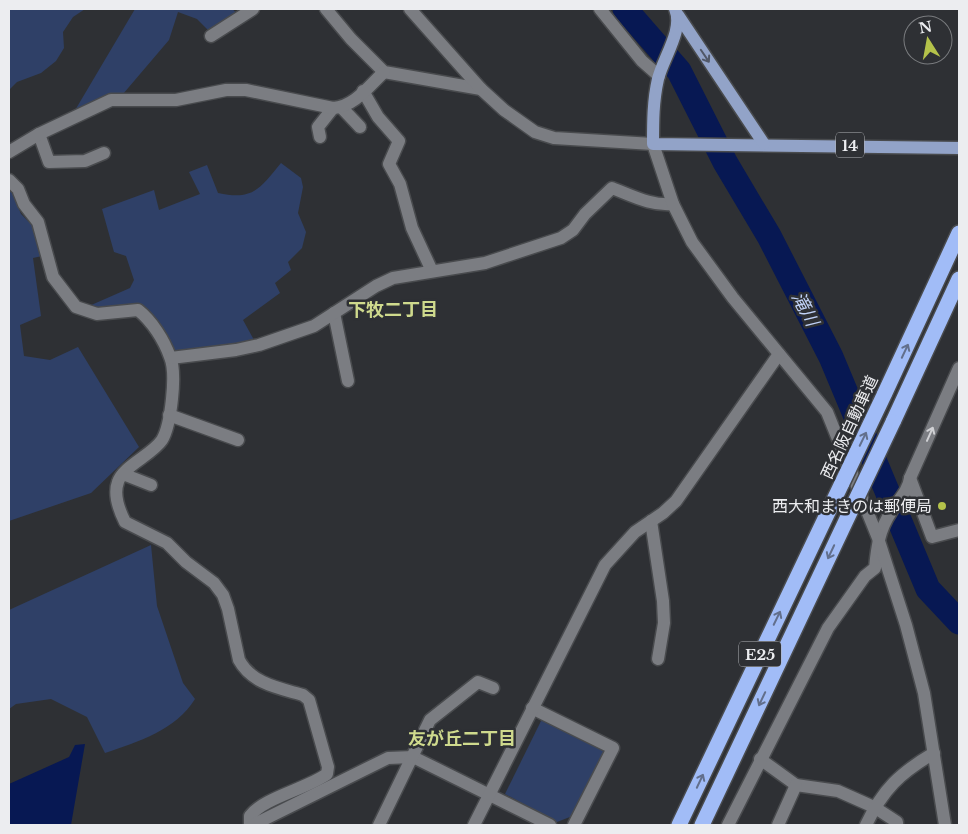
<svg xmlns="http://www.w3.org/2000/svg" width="968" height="834" viewBox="0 0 968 834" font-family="'Libre Baskerville','Noto Sans JP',serif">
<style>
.green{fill:#2f4067}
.water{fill:#071853}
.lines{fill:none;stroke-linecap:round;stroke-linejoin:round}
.river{stroke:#071853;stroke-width:25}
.street-casing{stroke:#494b4e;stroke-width:15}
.secondary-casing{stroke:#494b4e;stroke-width:15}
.primary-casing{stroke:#494b4e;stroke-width:15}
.highway-casing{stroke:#494b4e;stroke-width:18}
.street{stroke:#7b7d82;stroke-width:12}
.secondary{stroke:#7b7d82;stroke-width:12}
.primary{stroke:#92a3c8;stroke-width:12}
.highway{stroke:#a1bcf7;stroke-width:15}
.highway-bridge-casing{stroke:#494b4e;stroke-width:18;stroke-linecap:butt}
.highway-bridge{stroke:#a1bcf7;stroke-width:15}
.oneway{stroke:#515868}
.oneway2{stroke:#626f8c}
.oneway3{stroke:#d0d1d4}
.poi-dot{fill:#b4c24a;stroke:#2e3034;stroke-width:2}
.labels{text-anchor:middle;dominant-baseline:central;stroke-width:5;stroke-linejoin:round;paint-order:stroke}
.shield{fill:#2e3034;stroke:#b3b4b8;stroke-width:1}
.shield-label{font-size:15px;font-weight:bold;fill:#ecedf0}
.street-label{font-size:16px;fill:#ecedf0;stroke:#2e3034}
.poi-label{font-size:16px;fill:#ecedf0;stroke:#2e3034;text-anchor:end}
.water-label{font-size:18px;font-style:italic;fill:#c0d2f7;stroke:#2e3034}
.neighbourhood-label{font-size:18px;font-weight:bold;fill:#cfda8d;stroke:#2e3034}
</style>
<rect width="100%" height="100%" fill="#2e3034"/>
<!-- green -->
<g class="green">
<polygon points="9,9 85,9 73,17 63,32 64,48 56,61 41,73 17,82 9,90"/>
<polygon points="135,9 232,9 238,14 209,31 197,19 178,12 169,40 123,94 74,112"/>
<path d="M 281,163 L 301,178 L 303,187 L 298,213 L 306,232 L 302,248 L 288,262 L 291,270 L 275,283 L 280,293 L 243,320 L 254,340 L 241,344 L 173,354 L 143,308 L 105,310 L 89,306 L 130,288 L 134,280 L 126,256 L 114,252 L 102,209 L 154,190 L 159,210 L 200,194 L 189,172 L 207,165 L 218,193 C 254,201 260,188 281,163 Z"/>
<polygon points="9,190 12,192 21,214 35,228 42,256 33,258 41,316 20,325 24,356 50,360 78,347 139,447 91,493 9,521"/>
<path d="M 151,545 L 157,606 L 183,683 L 195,699 C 176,730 138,742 105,753 L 87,717 L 51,699 L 16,704 L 9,709 L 9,610 Z"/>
<polygon points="542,719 608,750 575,815 557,822 505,794"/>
</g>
<!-- water -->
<polygon class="water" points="85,744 71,825 9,825 9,784 69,757 75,745"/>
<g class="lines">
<!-- river -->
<polyline class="river" points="625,9 679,71 725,162 769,236 831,357 928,589 959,622"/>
<!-- street casing -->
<g class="street-casing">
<g id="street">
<polyline points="326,9 351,39 384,72 481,89"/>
<polyline points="410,9 481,89 504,110 535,132 554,138 653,144"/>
<polyline points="600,9 642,61 659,76"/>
<polyline points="211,36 253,9"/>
<polyline points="363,91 378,117 399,141 389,164 400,184 412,228 432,271"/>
<polyline points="342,108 360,127"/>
<polyline points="39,134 49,162 85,161 104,153"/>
<polyline points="320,137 318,127 333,108"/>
<path d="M 9,152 L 39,134 L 111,100 L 176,100 L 226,90 L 246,90 L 333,108 C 354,107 369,86 384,72"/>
<path d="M 9,180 L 18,189 L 24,204 L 38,222 L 53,277 L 76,307 L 97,314 L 138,310 C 152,321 164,340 170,357 C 177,373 171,425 162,440 C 152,455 123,466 118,482 C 113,495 119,510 125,522 L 167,543 L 186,562 L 214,583 L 223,595 L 228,609 L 239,660 C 252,684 279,688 303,695 L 309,700 L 328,767 L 327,774 C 306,789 263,798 250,816 L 250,825"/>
<polyline points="334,313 348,381"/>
<path d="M 171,358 L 236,350 L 259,345 L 314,326 L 376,286 L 393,278 L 485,263 L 561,238 L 573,230 L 585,214 L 612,188 C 633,196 651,206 673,204"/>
<polyline points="169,415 238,440"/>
<polyline points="123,474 151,485"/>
<polyline points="910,478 932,537 959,530"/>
<polyline points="651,521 663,601 664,623 658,659"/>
<polyline points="532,708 613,748 574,825"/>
<polyline points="760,759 796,785 838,791 874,807 897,822 897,825"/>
<polyline points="253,825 388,758 413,757 550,825"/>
<polyline points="379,825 430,720 478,682 493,688"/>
<path d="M 728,825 L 828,628 L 865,576 L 875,568 C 877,547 879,530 891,512 C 898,500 908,492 910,478 L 959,368"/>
<polyline points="778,825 796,785"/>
<path d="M 866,825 C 883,789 900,773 934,753"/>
</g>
</g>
<!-- secondary casing -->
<g class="secondary-casing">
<g id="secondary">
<polyline points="653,144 673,204 692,242 733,298 827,412 878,538 906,625 924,693 945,825"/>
<polyline points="474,825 605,565 635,532 663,513 676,501 779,354"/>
</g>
</g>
<!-- primary casing -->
<g class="primary-casing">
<g id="primary">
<path d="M 675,9 C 684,30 663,58 658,79 C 653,101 653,122 653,144 L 959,148"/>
<polyline points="678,15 764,144"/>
</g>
</g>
<!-- highway casing -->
<g class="highway-casing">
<g id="highway">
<polyline points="884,395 959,233"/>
<polyline points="893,422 959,279"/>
<polyline points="679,825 842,483"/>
<polyline points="702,825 852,508"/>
</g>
</g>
<!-- street -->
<use href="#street" class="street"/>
<!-- secondary -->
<use href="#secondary" class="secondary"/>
<!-- primary -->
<use href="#primary" class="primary"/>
<!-- highway -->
<use href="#highway" class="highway"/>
<!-- highway-bridge casing -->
<g class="highway-bridge-casing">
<g id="highway-bridge">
<polyline points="842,483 884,395"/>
<polyline points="852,508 893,422"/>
</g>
</g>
<!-- highway-bridge -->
<use href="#highway-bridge" class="highway-bridge"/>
</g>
<!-- one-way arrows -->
<defs><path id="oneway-shaft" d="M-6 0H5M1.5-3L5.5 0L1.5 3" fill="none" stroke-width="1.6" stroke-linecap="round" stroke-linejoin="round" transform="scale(1.25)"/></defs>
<use class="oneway" href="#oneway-shaft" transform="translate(705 56) rotate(56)"/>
<g class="oneway2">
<use href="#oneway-shaft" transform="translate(905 351) rotate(-65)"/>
<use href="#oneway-shaft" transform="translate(863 439) rotate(-64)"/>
<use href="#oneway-shaft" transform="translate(831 552) rotate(115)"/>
<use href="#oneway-shaft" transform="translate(777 618) rotate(-64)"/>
<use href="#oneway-shaft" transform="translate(762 699) rotate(115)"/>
<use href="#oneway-shaft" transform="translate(700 781) rotate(-65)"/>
</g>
<use class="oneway3" href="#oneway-shaft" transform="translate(930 434) rotate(-66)"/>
<!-- markers -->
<circle class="poi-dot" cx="942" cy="506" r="5"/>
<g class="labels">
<!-- shield labels -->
<g class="shield">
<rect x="836" y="132.5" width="28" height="25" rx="4"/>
<rect x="739" y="641.5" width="42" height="25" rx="4"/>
</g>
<g class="shield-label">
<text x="850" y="145">14</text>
<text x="760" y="654">E25</text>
</g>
<!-- street labels -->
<g class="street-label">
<text transform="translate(849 427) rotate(-65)">西名阪自動車道</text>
</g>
<!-- poi labels -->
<g class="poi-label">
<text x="932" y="506">西大和まきのは郵便局</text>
</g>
<!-- water labels -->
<g class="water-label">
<text transform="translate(805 309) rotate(62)">滝川</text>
</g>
<!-- neighbourhood labels -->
<g class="neighbourhood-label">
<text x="393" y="310">下牧二丁目</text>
<text x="462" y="739">友が丘二丁目</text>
</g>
</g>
<!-- border -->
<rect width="968" height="834" fill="none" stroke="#ecedf0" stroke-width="20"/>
<!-- north arrow -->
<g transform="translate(928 40) rotate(349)"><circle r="24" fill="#2e3034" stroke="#7a7c7f"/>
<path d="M0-4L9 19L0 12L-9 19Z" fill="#b4c24a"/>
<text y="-8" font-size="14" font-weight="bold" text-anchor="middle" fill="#ecedf0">N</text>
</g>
</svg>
